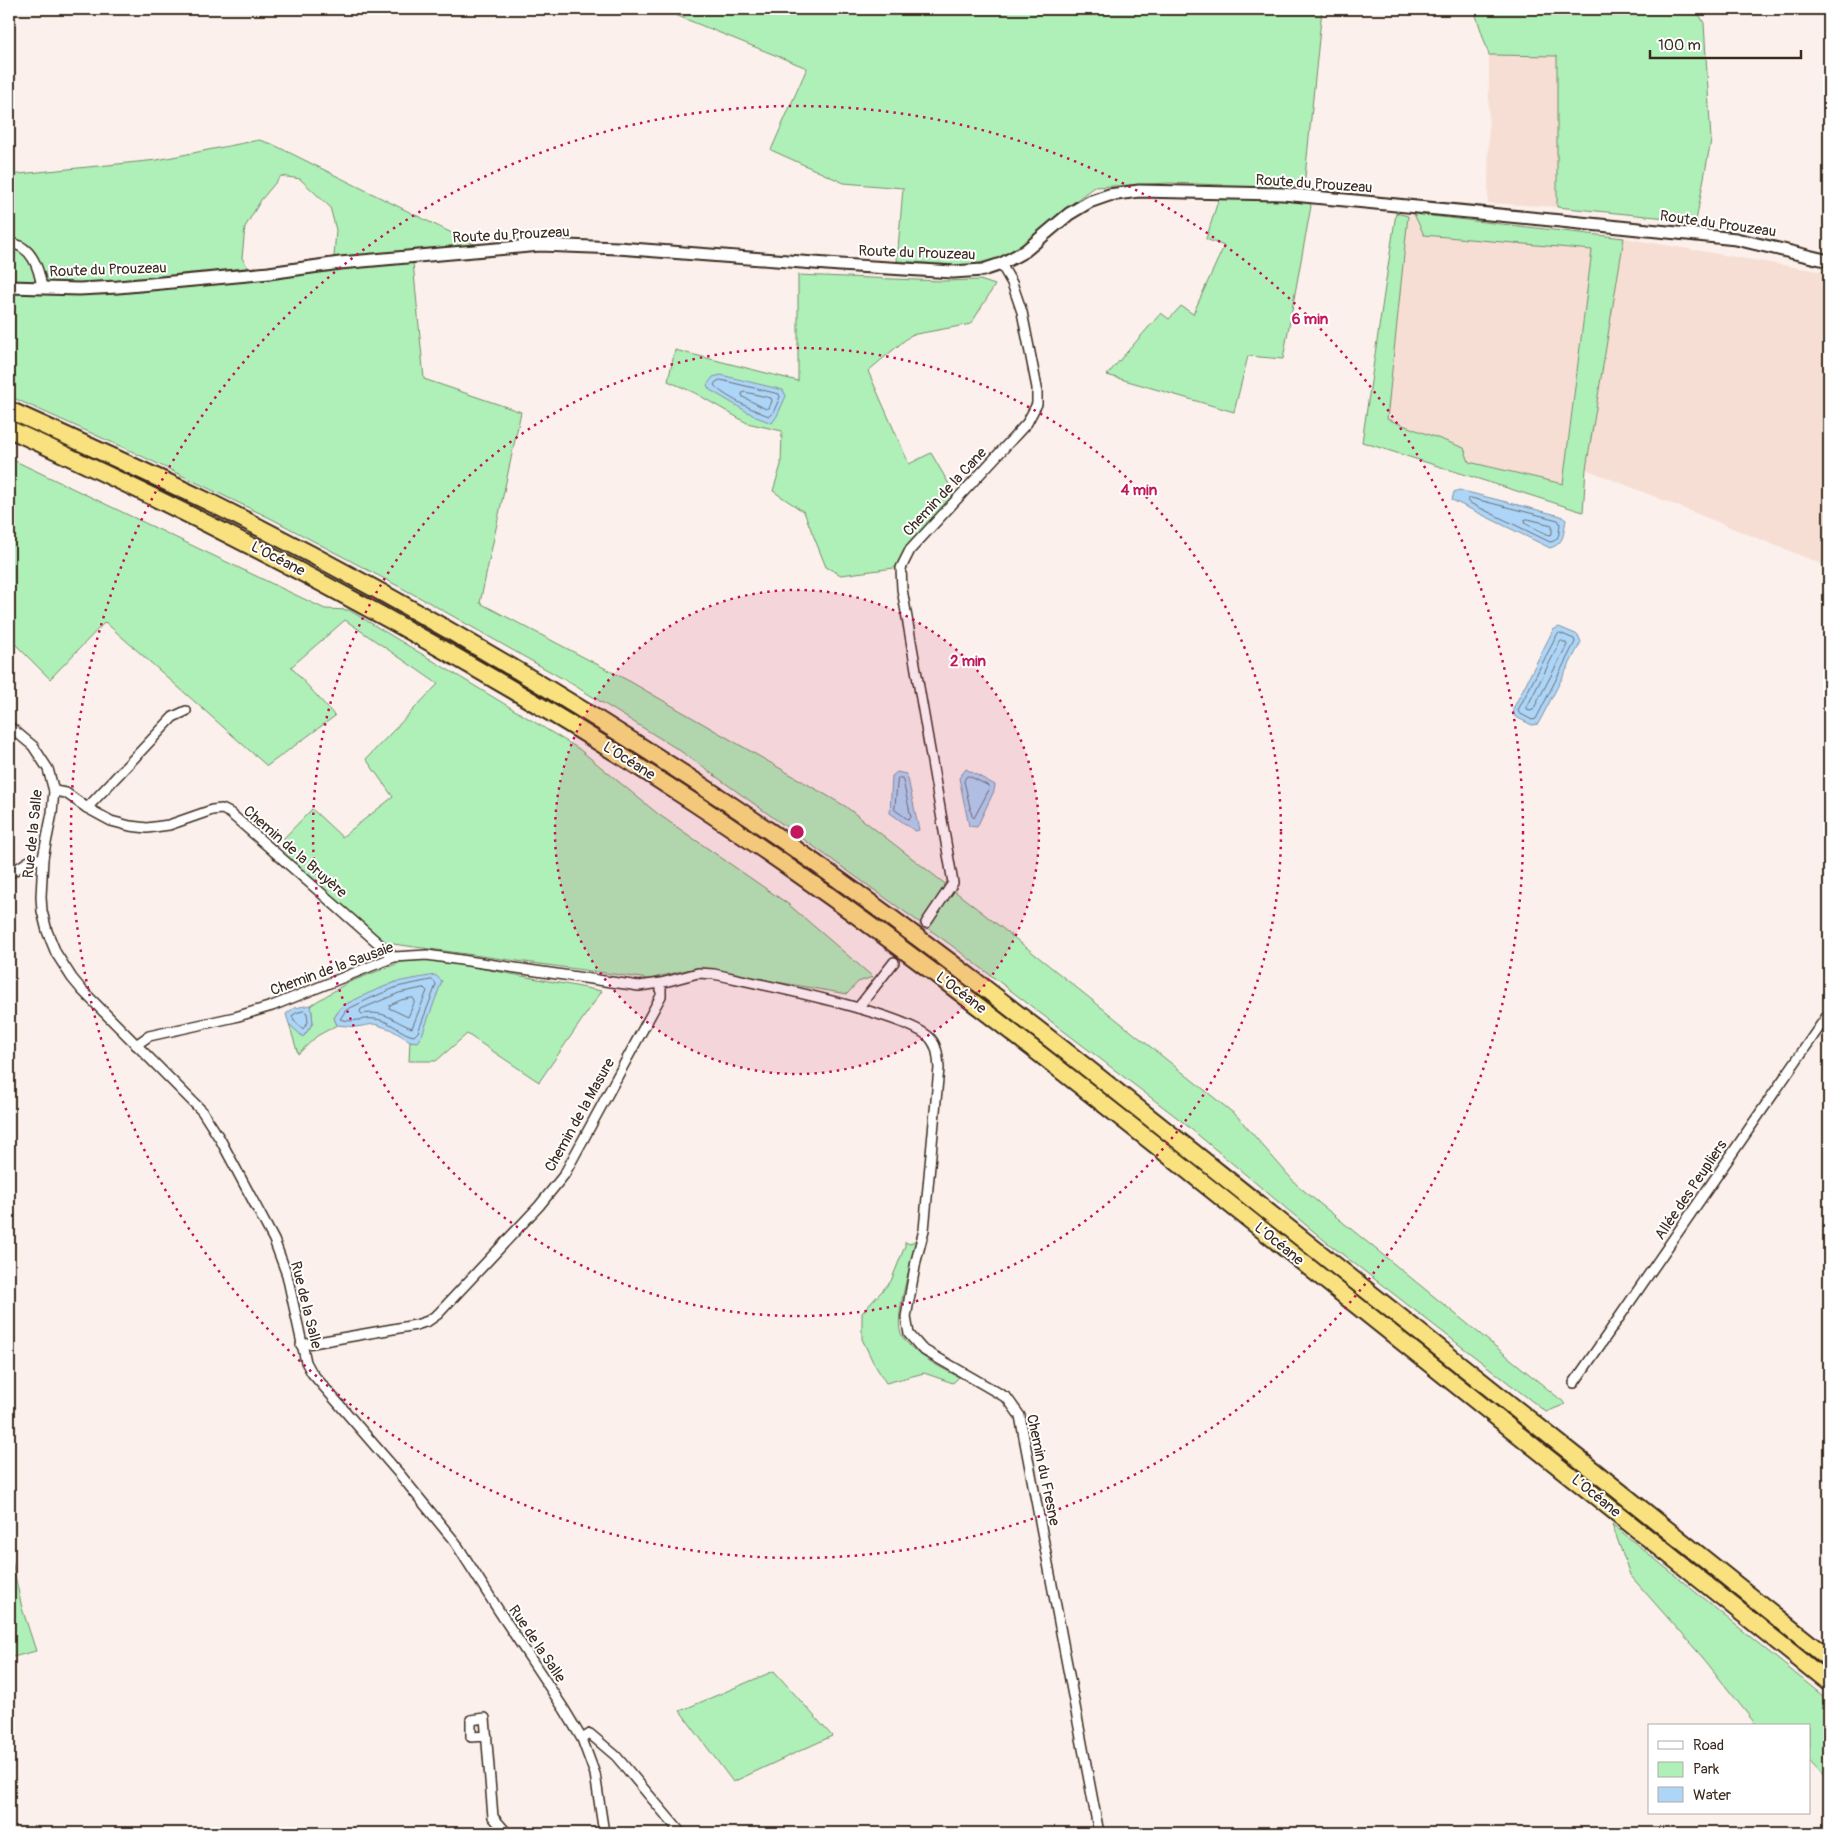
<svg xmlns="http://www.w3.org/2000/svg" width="1838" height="1842" viewBox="0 0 1838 1842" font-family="Pangolin,sans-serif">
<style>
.built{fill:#f6ded4}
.green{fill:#afefb8;stroke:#758c6b;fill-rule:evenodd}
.water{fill:#add5f7;stroke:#7f91a0}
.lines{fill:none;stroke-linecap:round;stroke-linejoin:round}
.shore{stroke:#696e75;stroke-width:1}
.minor-tunnel{stroke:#d5c8c2;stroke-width:9;stroke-dasharray:9 4.5;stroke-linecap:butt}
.minor-casing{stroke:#3b2a1e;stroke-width:12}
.tertiary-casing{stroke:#3b2a1e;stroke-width:15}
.motorway-casing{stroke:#3b2a1e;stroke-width:20}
.minor{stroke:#fff;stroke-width:9}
.tertiary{stroke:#fff;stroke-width:11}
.motorway{stroke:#fae180;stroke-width:16}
.ring{fill:none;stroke:#c2185b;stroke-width:2.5;stroke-dasharray:2.5 5}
.labels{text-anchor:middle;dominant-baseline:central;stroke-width:4;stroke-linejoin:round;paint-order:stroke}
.street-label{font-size:15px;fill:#3b2a1e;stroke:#fff}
.centre{fill:#c2185b;stroke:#fff;stroke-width:2.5}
.ring-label{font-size:15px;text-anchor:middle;font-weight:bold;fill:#c2185b;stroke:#fff;stroke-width:4;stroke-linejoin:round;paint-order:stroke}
</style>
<rect width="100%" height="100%" fill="#fbf0eb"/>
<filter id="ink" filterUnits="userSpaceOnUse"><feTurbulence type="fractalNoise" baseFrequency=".02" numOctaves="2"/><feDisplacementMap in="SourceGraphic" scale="10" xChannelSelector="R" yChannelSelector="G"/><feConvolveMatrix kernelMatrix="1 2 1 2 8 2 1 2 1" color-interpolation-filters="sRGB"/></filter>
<g filter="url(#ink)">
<!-- built -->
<g class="built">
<polygon points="1489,55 1557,55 1557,207 1488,203"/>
<polygon points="1414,214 1425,235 1592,250 1563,484 1469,462 1387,419 1408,216"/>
<polygon points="1624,238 1829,273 1829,567 1586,469"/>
</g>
<!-- green -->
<g class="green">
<polygon points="672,9 1322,9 1304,187 1311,206 1283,359 1248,356 1234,412 1107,375 1161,313 1169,319 1181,306 1193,314 1224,246 1206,239 1223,185 1169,183 1094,187 1058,214 1033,238 1001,257 968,266 897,261 903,188 844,183 771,150 807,68 673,14"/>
<polygon points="1474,9 1696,9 1704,23 1711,140 1696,221 1557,207 1557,56 1489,55"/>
<path d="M 259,140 L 272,144 L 476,245 L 412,252 L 424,379 L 521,412 L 480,603 L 631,682 L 845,806 L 1002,928 L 1237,1116 L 1297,1185 L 1566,1404 L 1546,1412 L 1324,1240 L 1179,1119 L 951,945 L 679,750 L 572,684 L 428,602 L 272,519 L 131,451 L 9,396 L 9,175 L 157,160 ZM 281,176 L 300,179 L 330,207 L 336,230 L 334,257 L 249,269 L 242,258 L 245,227 L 261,200 Z"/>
<polygon points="1396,213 1408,216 1387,419 1464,448 1469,462 1563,484 1592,250 1424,235 1414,214 1624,238 1586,469 1583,512 1362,442"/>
<polygon points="798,275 941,281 980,280 995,285 971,324 911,335 868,371 909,464 931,453 960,503 918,548 894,568 841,575 826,567 804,512 773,491 781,465 782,431 747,423 695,393 668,381 675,350 798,381"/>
<polygon points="9,458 325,609 349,610 579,749 658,814 788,904 873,977 858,982 847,994 695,968 649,979 386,943 284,854 284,838 312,809 342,837 393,797 366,759 438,684 345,620 291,667 335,716 267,766 105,622 50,679 9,638"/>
<polygon points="436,960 602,991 539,1082 467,1034 436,1061 409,1061 410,1041 417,1041 396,982 342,1006 334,1018 337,1025 317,1036 298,1054 289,1024 304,1036 313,1023 311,1005 347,983 404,961"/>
<path d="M 917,1239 C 912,1261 896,1310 900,1330 C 904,1350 943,1369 959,1377 L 953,1383 L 924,1373 L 886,1383 L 873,1362 L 862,1339 L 862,1313 L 891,1281 L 905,1246 L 905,1242 L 910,1244 Z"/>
<polygon points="1612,1524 1829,1701 1829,1782 1809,1761 1809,1726 1757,1726 1704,1659 1630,1575"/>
<polygon points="9,1547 22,1608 36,1651 9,1658"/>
<polygon points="774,1671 832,1736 733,1782 680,1711"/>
</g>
<!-- water -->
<g class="water">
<polygon points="721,375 783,390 786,396 777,416 772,423 756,417 710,390 707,385 713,377"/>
<path d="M 1459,490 L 1561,516 L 1566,520 C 1563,534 1565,543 1550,548 L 1452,500 L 1454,492 Z"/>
<polygon points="1559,627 1578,635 1581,642 1538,724 1532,725 1514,716 1513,709 1553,630"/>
<polygon points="966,769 995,785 994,791 977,827 969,826 959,778"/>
<polygon points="897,772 906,774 908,779 919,830 915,831 890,813 892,776"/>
<polygon points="435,975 442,981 422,1035 417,1042 410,1041 390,1029 374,1024 356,1027 337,1025 334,1018 342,1006 369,993 396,982"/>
<polygon points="311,1005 313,1023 303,1037 289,1024 286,1014 294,1008"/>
</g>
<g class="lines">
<!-- shore -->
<g class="shore">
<path d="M 721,380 L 779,394 L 780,397 L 773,413 L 769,416 C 757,412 721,395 714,385 L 716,382 Z"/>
<polygon points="745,392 771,398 772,401 769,408 766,409 743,397 742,394"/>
<path d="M 1471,498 L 1558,520 L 1560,523 C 1559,532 1560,541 1550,542 L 1470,503 L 1468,500 Z"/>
<polygon points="1528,519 1552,525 1552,534 1549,535 1526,524 1525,520"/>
<polygon points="1560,633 1574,639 1575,642 1536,719 1532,720 1519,713 1518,710 1557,635"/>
<polygon points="1562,641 1566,643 1567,645 1533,710 1530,711 1527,710 1527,707 1560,642"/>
<polygon points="969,776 987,785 990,788 974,818 972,816 964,781 966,777"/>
<polygon points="898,778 902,778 903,781 911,817 909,820 895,810"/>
<path d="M 432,980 L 435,982 L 436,985 L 418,1032 L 414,1036 C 401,1034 390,1020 375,1019 C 363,1017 352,1024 340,1019 L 346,1010 L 371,998 L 397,987 Z"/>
<path d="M 424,988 L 427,991 L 412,1028 C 392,1021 387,1010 362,1014 L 360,1012 L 361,1009 L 399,993 Z"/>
<polygon points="413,998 415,1001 408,1017 389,1008 390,1005 401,1000"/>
<polygon points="304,1011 307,1013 308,1022 303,1029 294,1021 292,1016 296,1013"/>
</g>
<!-- minor-tunnel -->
<polyline class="minor-tunnel" points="894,962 926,923"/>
<!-- minor casing -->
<g class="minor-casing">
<g id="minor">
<path d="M 9,243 C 32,245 39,268 42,288"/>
<polyline points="9,726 33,746 48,769 54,791 52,813 43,858 41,897 42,911 47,931 56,953 72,978 82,990 202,1111 220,1139 274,1240 287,1275 306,1362 312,1373 402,1477 455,1542 499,1611 564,1709 582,1739 595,1774 604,1833"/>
<polyline points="54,791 66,793 87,808 111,821 130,826 147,828 169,825 212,810 222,809 230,813 394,957"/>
<polyline points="87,808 173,717 186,711"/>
<polyline points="9,874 29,861 43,858"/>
<polyline points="926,923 953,883 902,589 901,568 910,550 1027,423 1037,404 1037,388 1022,312 1012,283 1001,264"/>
<polyline points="858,1008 894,962"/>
<polyline points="136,1045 149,1036 235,1017 272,1006 394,957 427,955 639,986 661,983"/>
<path d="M 301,1345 L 416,1325 L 428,1321 L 438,1314 L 539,1206 L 564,1175 L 661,996 L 661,983 L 698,973 L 714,974 C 754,983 911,1014 931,1039 C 938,1048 938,1058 939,1068 L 924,1230 L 916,1261 L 906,1317 L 909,1334 L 922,1349 L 1007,1398 L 1020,1416 L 1099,1833"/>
<polyline points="1574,1383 1829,1013"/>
<polyline points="487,1736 471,1737 471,1720 485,1718 493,1817 507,1833"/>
<polyline points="582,1739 590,1734 616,1756 681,1833"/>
</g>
</g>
<!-- tertiary casing -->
<g class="tertiary-casing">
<polyline id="tertiary" points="9,287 79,289 118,287 269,273 340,263 540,245 618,248 840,265 953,272 983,270 1001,264 1025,251 1069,214 1089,202 1109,195 1139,191 1283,194 1551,220 1736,239 1829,261"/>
</g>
<!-- motorway casing -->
<g class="motorway-casing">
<g id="motorway">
<path d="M 9,410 C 76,440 144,471 211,503 C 390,592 564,694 731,805 C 919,931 1095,1074 1272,1215 C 1458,1363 1644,1510 1829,1659"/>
<path d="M 9,429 C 246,537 475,659 693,802 C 886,929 1065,1073 1246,1217 C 1440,1372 1635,1527 1829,1683"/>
</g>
</g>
<!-- minor -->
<use href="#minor" class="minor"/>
<!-- tertiary -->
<use href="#tertiary" class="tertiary"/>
<!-- motorway -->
<use href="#motorway" class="motorway"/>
</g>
</g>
<!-- distance rings -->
<circle cx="797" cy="832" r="242" fill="#c2185b" fill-opacity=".12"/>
<g class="ring">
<circle cx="797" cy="832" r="242"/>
<circle cx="797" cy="832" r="484"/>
<circle cx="797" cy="832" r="726"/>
</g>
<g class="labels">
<!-- street labels -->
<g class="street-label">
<text transform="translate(1314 184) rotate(4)">Route du Prouzeau</text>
<text transform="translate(1718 224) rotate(8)">Route du Prouzeau</text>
<text transform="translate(511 235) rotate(-3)">Route du Prouzeau</text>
<text transform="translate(917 253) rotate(2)">Route du Prouzeau</text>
<text transform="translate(108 270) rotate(-2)">Route du Prouzeau</text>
<text transform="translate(945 492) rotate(-47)">Chemin de la Cane</text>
<text transform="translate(278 559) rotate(27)">L’Océane</text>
<text transform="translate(629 761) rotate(32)">L’Océane</text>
<text transform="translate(33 834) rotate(-84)">Rue de la Salle</text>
<text transform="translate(295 852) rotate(41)">Chemin de la Bruyère</text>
<text transform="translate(332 969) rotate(-20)">Chemin de la Sausaie</text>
<text transform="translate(961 993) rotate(37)">L’Océane</text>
<text transform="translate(580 1115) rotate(-61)">Chemin de la Masure</text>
<text transform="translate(1691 1190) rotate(-56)">Allée des Peupliers</text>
<text transform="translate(1279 1244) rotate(39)">L’Océane</text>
<text transform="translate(306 1305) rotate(76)">Rue de la Salle</text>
<text transform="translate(1043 1470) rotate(78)">Chemin du Fresne</text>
<text transform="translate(1596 1496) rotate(39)">L’Océane</text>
<text transform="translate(537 1644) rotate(56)">Rue de la Salle</text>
</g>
</g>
<circle cx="797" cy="832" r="8" class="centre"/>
<g class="ring-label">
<text x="1310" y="324">6 min</text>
<text x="1139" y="495">4 min</text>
<text x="968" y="666">2 min</text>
</g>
<!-- margin -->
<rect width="1838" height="1842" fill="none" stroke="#fff" stroke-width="30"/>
<rect x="15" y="15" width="1808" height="1812" fill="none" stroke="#3b2a1e" stroke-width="2" filter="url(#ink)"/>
<!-- legend -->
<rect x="1648" y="1724" width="162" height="90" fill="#ffffff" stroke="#b1aaa5"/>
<rect x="1658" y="1741" width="25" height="8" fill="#ffffff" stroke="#b1aaa5"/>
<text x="1693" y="1750" font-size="15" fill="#3b2a1e">Road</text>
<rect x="1658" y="1762" width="25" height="15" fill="#afefb8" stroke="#b1aaa5"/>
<text x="1693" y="1774" font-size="15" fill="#3b2a1e">Park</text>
<rect x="1658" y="1787" width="25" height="15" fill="#add5f7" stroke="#b1aaa5"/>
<text x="1693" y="1800" font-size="15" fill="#3b2a1e">Water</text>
<!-- scale -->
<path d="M1650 50v8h151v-8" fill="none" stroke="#3b2a1e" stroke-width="2.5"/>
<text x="1658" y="50" font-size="15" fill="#3b2a1e" stroke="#ffffff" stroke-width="4" paint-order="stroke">100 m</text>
</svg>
